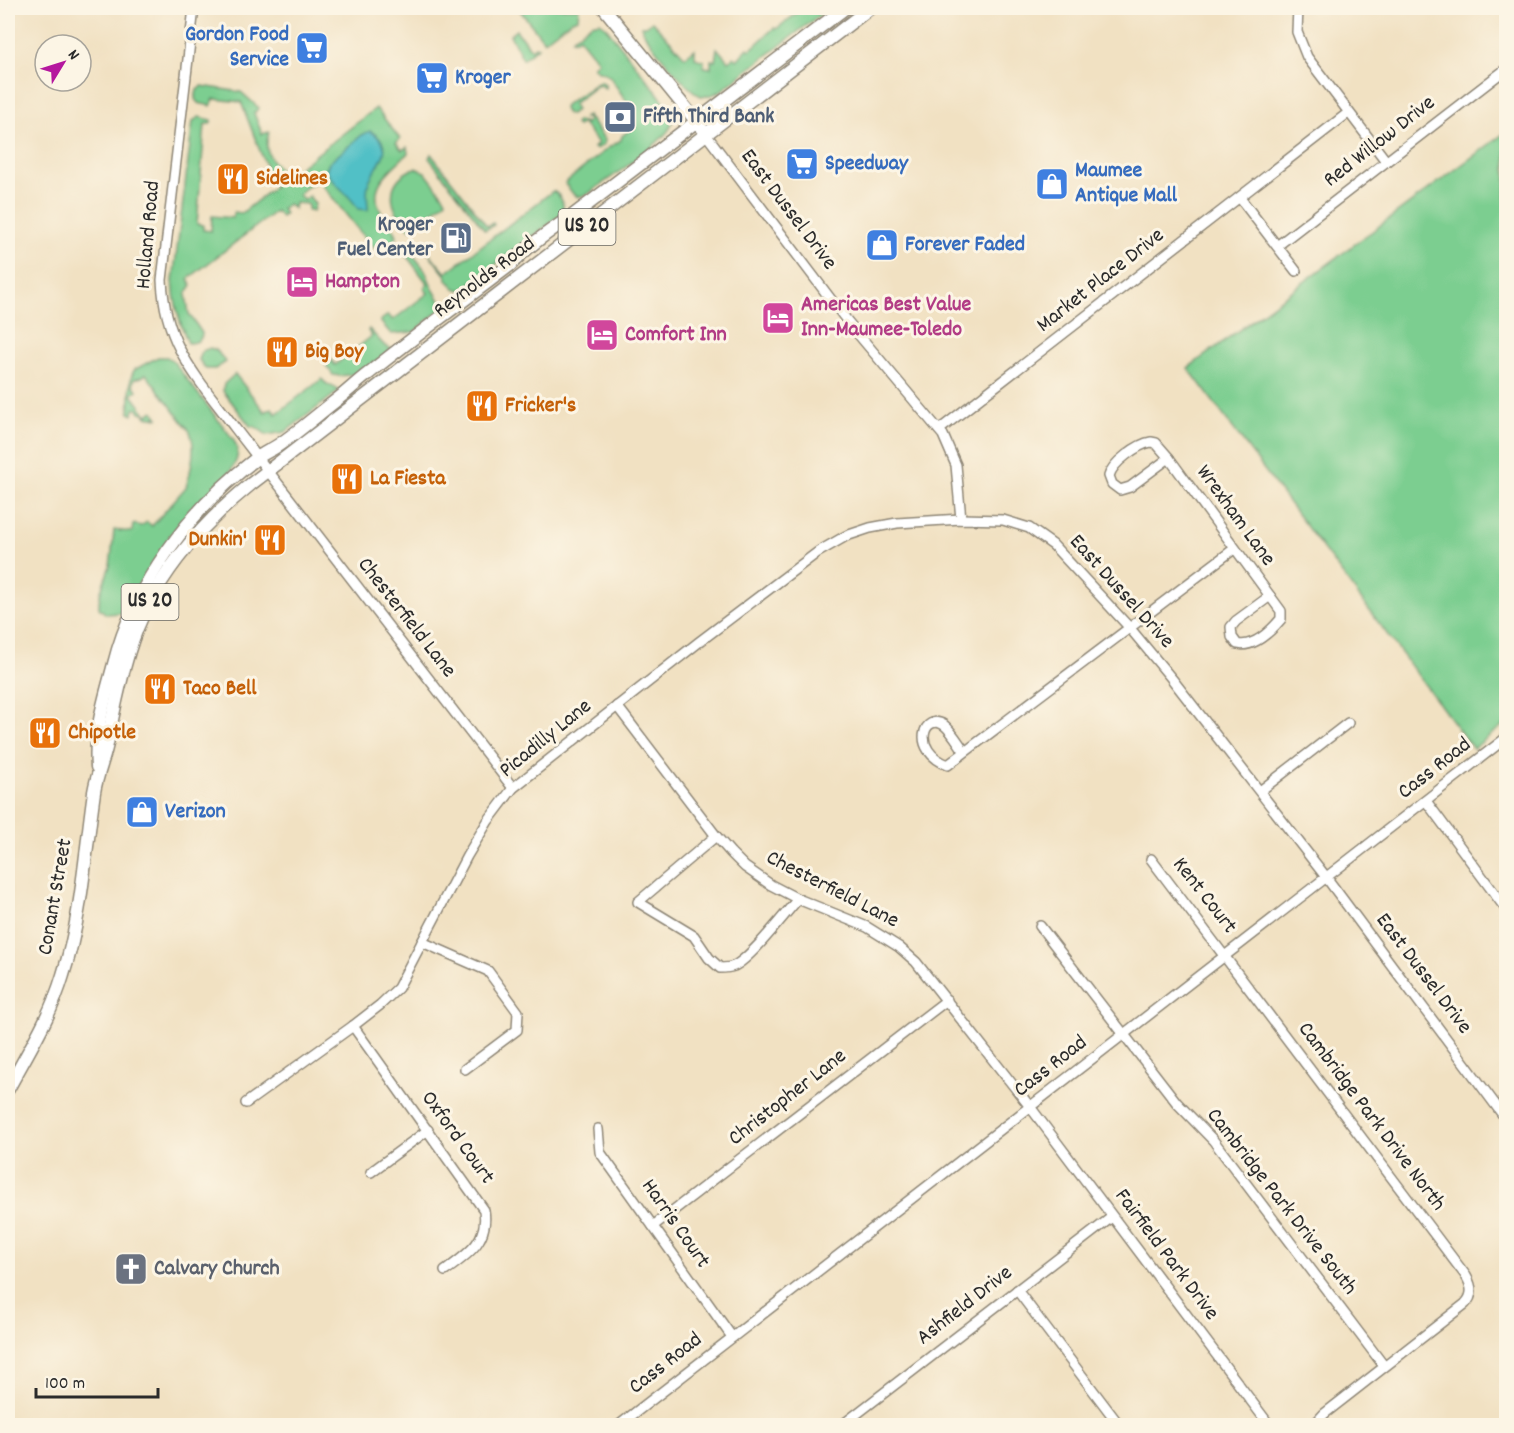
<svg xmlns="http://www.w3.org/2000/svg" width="1514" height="1433" viewBox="0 0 1514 1433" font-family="Dekko,sans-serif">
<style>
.green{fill:#7cce90;stroke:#547c5e;stroke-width:1.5}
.water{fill:#51c0c6;stroke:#3e7678;stroke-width:1.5}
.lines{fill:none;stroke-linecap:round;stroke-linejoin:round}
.minor-casing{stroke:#8e8676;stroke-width:12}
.major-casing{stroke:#8e8676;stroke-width:15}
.minor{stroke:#fff;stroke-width:9}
.major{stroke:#fff;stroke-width:12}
.labels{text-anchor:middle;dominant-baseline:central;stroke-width:6;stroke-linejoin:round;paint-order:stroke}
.shield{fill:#fcf5e5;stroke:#6a6863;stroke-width:1.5}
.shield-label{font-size:21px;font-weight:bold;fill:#2b2b2b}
.shop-label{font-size:22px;font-weight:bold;fill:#366cbe;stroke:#fcf5e5;text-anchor:start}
.service-label{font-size:22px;font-weight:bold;fill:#4e5e75;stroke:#fcf5e5;text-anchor:start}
.street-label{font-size:22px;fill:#2b2b2b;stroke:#fcf5e5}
.food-label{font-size:22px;font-weight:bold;fill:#c56008;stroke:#fcf5e5;text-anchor:start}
.hotel-label{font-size:22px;font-weight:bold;fill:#b23c85;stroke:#fcf5e5;text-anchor:start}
.worship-label{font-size:22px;font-weight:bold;fill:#5b616d;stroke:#fcf5e5;text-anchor:start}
</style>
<rect width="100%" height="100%" fill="#fcf5e5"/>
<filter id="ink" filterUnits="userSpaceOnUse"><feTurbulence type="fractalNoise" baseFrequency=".0167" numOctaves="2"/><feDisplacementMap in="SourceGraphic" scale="12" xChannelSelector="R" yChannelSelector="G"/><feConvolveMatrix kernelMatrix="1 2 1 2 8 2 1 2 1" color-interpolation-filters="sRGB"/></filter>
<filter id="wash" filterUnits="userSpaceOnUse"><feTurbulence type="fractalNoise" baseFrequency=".008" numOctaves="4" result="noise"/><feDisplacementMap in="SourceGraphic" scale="24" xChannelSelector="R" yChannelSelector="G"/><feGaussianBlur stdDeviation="1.35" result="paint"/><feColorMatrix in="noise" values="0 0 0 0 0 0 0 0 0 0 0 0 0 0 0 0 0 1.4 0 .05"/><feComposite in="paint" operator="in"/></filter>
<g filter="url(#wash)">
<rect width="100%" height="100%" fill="#f1e1c2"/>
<!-- green -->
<g class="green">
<polygon points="518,8 579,8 578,18 572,20 544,41"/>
<path d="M 804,8 L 829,8 L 719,92 C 713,94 707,98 701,96 C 689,92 648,42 642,29 L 642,26 L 646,26 L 652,21 L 685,57 L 695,49 L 695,58 L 704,61 L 704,67 L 711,68 L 711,60 L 715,61 L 717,48 L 728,61 L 734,57 L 737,60 L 748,48 L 750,50 L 774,28 L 776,29 Z"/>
<path d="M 600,22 L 605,26 L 666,104 C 669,111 674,118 671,126 C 664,143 605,181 588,194 L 578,197 L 573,194 L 565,183 L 608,148 L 621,140 L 622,136 L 632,128 L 629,124 L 634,119 L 630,113 L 633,111 L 610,77 C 605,71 598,73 593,67 L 598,61 L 579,37 L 575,40 L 572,39 L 591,24 Z"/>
<polygon points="516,30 531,49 535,46 538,47 523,59 510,35"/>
<polygon points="600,81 605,84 605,88 599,84 573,104 576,110 571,114 567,114 564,109 565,105"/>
<path d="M 202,86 L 241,92 L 259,108 L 254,113 L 262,134 L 269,132 C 262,154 273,161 286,178 L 376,108 L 400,139 L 396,143 L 402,150 L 407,147 L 408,153 C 389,172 364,186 384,217 C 389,224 396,229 397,237 L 389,244 L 384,239 L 373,248 L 318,180 L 304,189 L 299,195 L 304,200 L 309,196 L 315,204 L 313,211 L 308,210 L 308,204 L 295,203 L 294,209 L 288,204 L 282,209 L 285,214 L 281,217 L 276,211 L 188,279 L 192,285 L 186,294 L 189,314 L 202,333 C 202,341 195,343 188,343 C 179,322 174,304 173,281 L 193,121 L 199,117 L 212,120 L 210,124 L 205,124 L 197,224 L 203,225 L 203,230 L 211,231 L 212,216 L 233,218 L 234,212 L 242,213 L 274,187 L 241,102 L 214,99 L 211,106 L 198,103 L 195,99 L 197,90 Z"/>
<polygon points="587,115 605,140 604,144 597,149 594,148 598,143 582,123 578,126 575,124 577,121 587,123 588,118 584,118"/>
<polygon points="1506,132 1506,723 1473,749 1188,368"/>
<polygon points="431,154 487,226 493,223 494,225 485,230 429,158"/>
<path d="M 415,168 L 425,172 L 445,198 L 446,201 L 411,229 C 388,210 383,181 415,168 Z"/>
<path d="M 553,191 C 562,196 566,206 561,215 L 462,290 L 456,289 L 447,280 L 447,277 L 423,246 L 446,273 Z"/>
<polygon points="402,245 406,246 425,270 433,289 441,302 442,308 414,332 391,334 380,321 388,315 393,320 428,293 424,288 428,284 402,250 397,253 396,252"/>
<path d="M 369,329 L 385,346 L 392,349 C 373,364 358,379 333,375 L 325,364 L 331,360 L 335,365 L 372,336 L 368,331 Z"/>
<polygon points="210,348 216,350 226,362 215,369 206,369 199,360 202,351"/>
<path d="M 158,357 L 167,357 L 173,361 L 233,439 C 242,454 236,463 228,476 L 126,610 L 121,613 L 106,614 L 99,608 C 98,591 106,580 110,565 C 112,553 113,541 114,530 L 132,532 L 133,524 L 141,526 L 147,522 L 152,526 L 186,487 C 191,471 197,445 189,430 L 146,374 L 142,377 L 134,379 L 133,385 L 137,390 L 132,395 L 147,415 L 153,411 L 158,418 L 145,416 L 145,413 L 139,412 L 139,409 L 134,409 L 133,415 L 129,413 L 131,378 L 134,370 Z"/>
<path d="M 235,374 L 265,412 L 272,408 L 276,414 L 322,379 C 327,387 334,385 339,391 L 285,432 L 267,435 L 254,426 L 251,427 L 223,391 L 224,384 Z"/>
</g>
<!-- water -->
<path class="water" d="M 370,131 C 402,150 372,166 368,185 C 366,193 368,202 368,210 L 358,209 C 350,194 333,185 326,170 L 329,163 L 362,135 Z"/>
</g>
<g filter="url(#ink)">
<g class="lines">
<!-- minor casing -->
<g class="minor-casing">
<g id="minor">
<path d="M 194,8 L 162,280 C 165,346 197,377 235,428 L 513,788"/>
<polyline points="1298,8 1297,32 1307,57 1386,161"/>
<polyline points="705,133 848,322 943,435 956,465 961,519"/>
<polyline points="1240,198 1296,271"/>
<polyline points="1277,246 1506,69"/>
<polyline points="939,430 1348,113"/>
<path d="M 1151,442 L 1156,443 L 1169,458 L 1130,487 L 1120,490 L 1112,484 L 1109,476 C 1112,463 1138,444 1151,442 Z"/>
<polyline points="1169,458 1270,596"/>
<path d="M 1270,596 L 1281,611 L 1281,619 C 1270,632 1253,648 1237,644 L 1232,637 L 1231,627 L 1236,621 Z"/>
<polyline points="617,706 716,836 731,853 745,867 771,885 798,899 867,927 899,947 916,962 1031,1108 1270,1426"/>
<path d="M 965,752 C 959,744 952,731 944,725 C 924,712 910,750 948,765 L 965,752 L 1234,549"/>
<polyline points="1260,791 1348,723"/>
<polyline points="1426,801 1506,909"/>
<path d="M 716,836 L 638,902 L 694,936 L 709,958 L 720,968 C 725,968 729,968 734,966 C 751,958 784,915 798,899"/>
<path d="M 1151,859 L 1466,1276 C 1472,1286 1474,1295 1465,1304 L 1324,1414 L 1313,1426"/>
<polyline points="1040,926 1177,1103 1213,1140 1384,1366"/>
<polyline points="422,942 488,971 518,1012 517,1030 465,1069"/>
<path d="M 353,1026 L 484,1210 C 489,1241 468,1254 445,1271"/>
<polyline points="246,1103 353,1026 380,1005 398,988 467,856 488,821 513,788 699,642 818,552 846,536 870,528 897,523 961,519 1003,520 1029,528 1053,545 1129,627 1172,679 1326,877 1506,1119"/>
<polyline points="598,1129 600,1152 732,1337"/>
<polyline points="371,1172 428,1130"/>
<polyline points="653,1226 947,1000"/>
<polyline points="1017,1290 1120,1426"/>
<path d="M 618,1426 C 915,1197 1211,968 1506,738"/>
<polyline points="841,1426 1112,1217"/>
<polyline points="1506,1426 1506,1425"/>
</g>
</g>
<!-- major casing -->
<g class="major-casing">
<g id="major">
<polyline points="604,8 701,127"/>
<path d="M 97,767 C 94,731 105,698 114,664 C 134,584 191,508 257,458 C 264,453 273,449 280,444 C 299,431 316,416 334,402 C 346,393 357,382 369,373 C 415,336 463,301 510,265 C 528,246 549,231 571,217 L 845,8"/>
<path d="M 8,1089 C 28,1052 51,1016 63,975 C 82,916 85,853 94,792 C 97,773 105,757 108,739 C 114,709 120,680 129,651 C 149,584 198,527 251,484 L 870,8"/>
</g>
</g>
<!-- minor -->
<use href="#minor" class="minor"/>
<!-- major -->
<use href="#major" class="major"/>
</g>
</g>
<!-- icons -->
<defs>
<g id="supermarket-square" transform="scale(1.725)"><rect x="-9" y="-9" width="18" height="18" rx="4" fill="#3f7fe0" stroke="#fcf5e5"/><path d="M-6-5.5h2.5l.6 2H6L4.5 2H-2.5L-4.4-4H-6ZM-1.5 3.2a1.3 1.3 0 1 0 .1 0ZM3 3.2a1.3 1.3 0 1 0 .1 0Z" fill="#fff"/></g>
<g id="bank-square" transform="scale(1.725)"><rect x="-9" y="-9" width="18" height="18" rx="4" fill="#5c6f8a" stroke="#fcf5e5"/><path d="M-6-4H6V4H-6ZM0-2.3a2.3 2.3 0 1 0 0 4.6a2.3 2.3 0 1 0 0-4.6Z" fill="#fff"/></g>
<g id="restaurant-square" transform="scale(1.725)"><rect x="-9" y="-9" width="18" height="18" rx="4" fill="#e8710a" stroke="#fcf5e5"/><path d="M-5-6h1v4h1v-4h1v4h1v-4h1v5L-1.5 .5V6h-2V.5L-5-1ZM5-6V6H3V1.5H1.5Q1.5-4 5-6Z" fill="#fff"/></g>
<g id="shop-square" transform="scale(1.725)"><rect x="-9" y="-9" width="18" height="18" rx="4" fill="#3f7fe0" stroke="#fcf5e5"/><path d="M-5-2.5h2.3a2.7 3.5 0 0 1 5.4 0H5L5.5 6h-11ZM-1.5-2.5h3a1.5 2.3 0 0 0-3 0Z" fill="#fff"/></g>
<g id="fuel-square" transform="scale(1.725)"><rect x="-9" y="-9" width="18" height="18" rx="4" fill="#5c6f8a" stroke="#fcf5e5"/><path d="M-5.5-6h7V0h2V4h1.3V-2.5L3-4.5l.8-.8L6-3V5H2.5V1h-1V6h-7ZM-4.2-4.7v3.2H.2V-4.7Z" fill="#fff"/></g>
<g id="hotel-square" transform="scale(1.725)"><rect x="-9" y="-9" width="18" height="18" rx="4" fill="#d1479c" stroke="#fcf5e5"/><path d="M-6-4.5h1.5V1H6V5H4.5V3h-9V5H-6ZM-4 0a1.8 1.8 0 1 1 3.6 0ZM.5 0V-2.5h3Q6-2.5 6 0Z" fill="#fff"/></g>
<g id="church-square" transform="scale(1.725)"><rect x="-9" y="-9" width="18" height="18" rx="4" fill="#6b7280" stroke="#fcf5e5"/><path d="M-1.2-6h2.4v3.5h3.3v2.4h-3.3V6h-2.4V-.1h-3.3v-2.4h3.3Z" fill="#fff"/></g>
</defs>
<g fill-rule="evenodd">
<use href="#supermarket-square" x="312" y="48"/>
<use href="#supermarket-square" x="432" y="78"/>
<use href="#bank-square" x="620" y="117"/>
<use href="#supermarket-square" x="802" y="164"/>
<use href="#restaurant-square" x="233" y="179"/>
<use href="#shop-square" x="1052" y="184"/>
<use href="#fuel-square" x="456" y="238"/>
<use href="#shop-square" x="882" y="245"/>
<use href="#hotel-square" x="302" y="282"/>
<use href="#hotel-square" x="778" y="318"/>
<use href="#hotel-square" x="602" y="335"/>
<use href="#restaurant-square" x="282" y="352"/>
<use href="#restaurant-square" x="482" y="406"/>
<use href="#restaurant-square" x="347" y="479"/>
<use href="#restaurant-square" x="270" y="540"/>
<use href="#restaurant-square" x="160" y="689"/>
<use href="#restaurant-square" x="45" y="733"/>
<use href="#shop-square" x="142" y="812"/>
<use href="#church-square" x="131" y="1269"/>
</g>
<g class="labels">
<!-- shield labels -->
<g class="shield">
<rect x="558.5" y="209" width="57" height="36" rx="4.5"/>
<rect x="121.5" y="584" width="57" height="36" rx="4.5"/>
</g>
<g class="shield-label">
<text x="587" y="227">US 20</text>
<text x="150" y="602">US 20</text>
</g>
<!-- shop labels -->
<g class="shop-label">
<text x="289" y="35" text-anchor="end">Gordon Food<tspan x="289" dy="25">Service</tspan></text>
<text x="455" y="78">Kroger</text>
<text x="825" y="164">Speedway</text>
<text x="1075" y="171">Maumee<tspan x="1075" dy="25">Antique Mall</tspan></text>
<text x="905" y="245">Forever Faded</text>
<text x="165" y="812">Verizon</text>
</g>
<!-- service labels -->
<g class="service-label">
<text x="643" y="117">Fifth Third Bank</text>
<text x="433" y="225" text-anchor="end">Kroger<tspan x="433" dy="25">Fuel Center</tspan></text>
</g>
<!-- street labels -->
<g class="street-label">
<text transform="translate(1380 142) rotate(-38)">Red Willow Drive</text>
<text transform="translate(788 210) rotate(53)">East Dussel Drive</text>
<text transform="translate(149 235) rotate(-85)">Holland Road</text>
<text transform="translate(485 278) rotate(-37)">Reynolds Road</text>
<text transform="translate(1101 281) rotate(-38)">Market Place Drive</text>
<text transform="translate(1235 516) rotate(54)">Wrexham Lane</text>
<text transform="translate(1121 592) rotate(48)">East Dussel Drive</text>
<text transform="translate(406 618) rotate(52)">Chesterfield Lane</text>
<text transform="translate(546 739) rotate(-39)">Picadilly Lane</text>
<text transform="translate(1435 769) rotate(-38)">Cass Road</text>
<text transform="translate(832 890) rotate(27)">Chesterfield Lane</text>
<text transform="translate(1204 896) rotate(52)">Kent Court</text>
<text transform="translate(56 897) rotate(-80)">Conant Street</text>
<text transform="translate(1423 974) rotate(53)">East Dussel Drive</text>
<text transform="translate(1051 1067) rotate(-38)">Cass Road</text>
<text transform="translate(788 1098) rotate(-38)">Christopher Lane</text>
<text transform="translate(1371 1117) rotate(53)">Cambridge Park Drive North</text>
<text transform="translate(457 1138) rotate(54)">Oxford Court</text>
<text transform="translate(1281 1202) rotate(52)">Cambridge Park Drive South</text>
<text transform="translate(675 1224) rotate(55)">Harris Court</text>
<text transform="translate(1166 1255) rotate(53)">Fairfield Park Drive</text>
<text transform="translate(965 1306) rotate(-38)">Ashfield Drive</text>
<text transform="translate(666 1364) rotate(-38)">Cass Road</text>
</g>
<!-- food labels -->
<g class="food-label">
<text x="256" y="179">Sidelines</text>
<text x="305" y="352">Big Boy</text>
<text x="505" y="406">Fricker's</text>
<text x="370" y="479">La Fiesta</text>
<text x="247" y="540" text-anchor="end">Dunkin'</text>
<text x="183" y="689">Taco Bell</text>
<text x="68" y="733">Chipotle</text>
</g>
<!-- hotel labels -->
<g class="hotel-label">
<text x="325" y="282">Hampton</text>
<text x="801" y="305">Americas Best Value<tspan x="801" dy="25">Inn-Maumee-Toledo</tspan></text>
<text x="625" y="335">Comfort Inn</text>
</g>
<!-- worship labels -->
<g class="worship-label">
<text x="154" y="1269">Calvary Church</text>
</g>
</g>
<!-- margin -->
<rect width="1514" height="1433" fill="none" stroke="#fcf5e5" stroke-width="30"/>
<!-- north arrow -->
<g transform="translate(63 63) rotate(52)"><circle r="28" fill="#fcf5e5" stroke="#a8a49b" stroke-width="1.5"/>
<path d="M0-4.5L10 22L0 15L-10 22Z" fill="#b5179e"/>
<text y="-9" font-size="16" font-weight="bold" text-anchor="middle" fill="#2b2b2b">N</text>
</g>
<!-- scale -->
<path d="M36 1388v9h122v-9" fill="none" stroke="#2b2b2b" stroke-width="3"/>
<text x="45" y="1388" font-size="18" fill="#2b2b2b" stroke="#fcf5e5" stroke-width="4.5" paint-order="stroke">100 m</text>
</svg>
